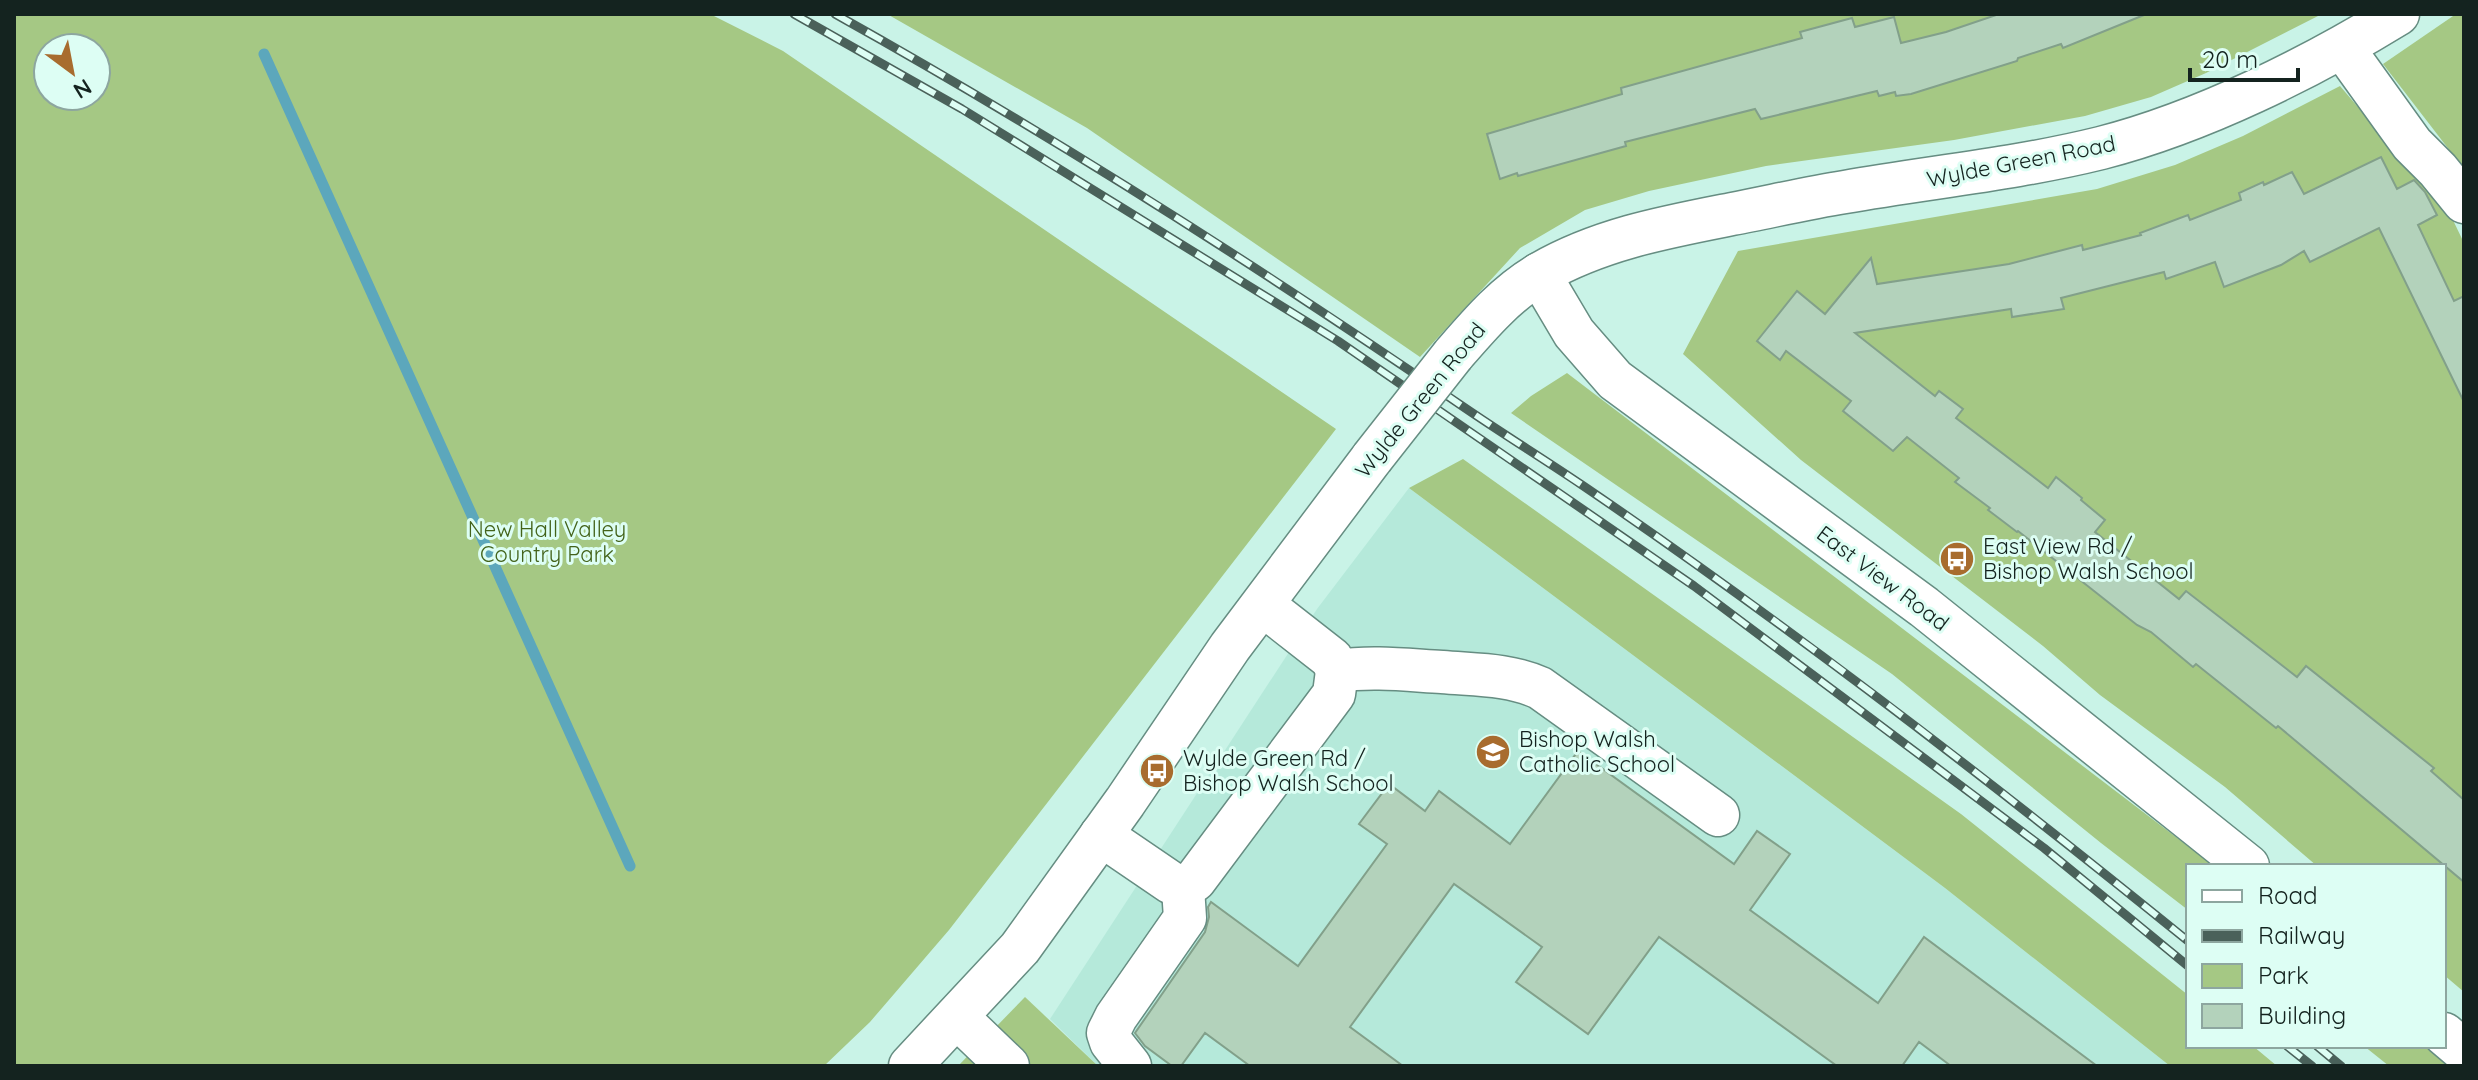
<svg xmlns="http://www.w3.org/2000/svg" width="2478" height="1080" viewBox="0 0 2478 1080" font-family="Quicksand,sans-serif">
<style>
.built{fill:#b5e9da}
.green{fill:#a5c884;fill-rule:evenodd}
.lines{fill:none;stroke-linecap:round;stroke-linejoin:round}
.stream{stroke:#5ca7bc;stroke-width:11}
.building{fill:#b3d2bb;stroke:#82a08a;stroke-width:2}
.minor-casing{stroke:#668d82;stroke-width:45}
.minor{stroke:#fff;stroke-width:42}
.rail-casing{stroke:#4a615a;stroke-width:9}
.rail{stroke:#ddfef4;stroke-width:6;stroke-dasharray:18;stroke-linecap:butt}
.minor-bridge-casing{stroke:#668d82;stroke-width:45;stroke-linecap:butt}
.minor-bridge{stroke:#fff;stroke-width:42}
.labels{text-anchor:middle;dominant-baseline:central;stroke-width:6;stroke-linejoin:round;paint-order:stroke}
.street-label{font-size:22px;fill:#14231f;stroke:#ddfef4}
.park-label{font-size:22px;fill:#43631a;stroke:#ddfef4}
.poi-label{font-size:22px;fill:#14231f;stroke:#ddfef4;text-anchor:start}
</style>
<rect width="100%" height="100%" fill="#c9f3e7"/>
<!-- built -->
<polygon class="built" points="1409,488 1945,888 2170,1066 1098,1066 1050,1019 1317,609"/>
<!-- green -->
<g class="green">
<path d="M 14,14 L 710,14 L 783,51 L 1336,429 L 949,930 L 870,1022 L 824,1066 L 14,1066 ZM 48,48 L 96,48 L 96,96 L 48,96 Z"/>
<polygon points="887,14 2322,14 2206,73 2151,97 2085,116 1954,140 1766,166 1649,191 1585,210 1520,248 1420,357 1087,128"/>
<polygon points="2456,14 2464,14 2464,169 2383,64"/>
<polygon points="2340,86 2451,216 2464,243 2464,992 2444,975 2444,866 2317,866 2225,787 2100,695 2043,646 1801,460 1683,354 1738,251 2097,189 2175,165 2243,136"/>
<polygon points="1567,373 2214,866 2188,866 2188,910 2101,843 1892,674 1511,413 1531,396"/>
<polygon points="1463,459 1961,814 2188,995 2188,1046 2253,1046 2277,1066 2170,1066 1945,888 1409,488"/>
<polygon points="1025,997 1098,1066 958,1066"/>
<polygon points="2364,1046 2426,1046 2449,1066 2389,1066"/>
</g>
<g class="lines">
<!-- stream -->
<polyline class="stream" points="264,54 630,866"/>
</g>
<!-- building -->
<g class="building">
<polygon points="1999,14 2144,15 2063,48 2061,44 2018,58 2017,61 1911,94 1896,96 1895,92 1879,96 1877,91 1761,119 1755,109 1625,142 1626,146 1518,176 1517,173 1500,179 1487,134 1622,94 1621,88 1802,38 1800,32 1852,18 1855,27 1894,17 1901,43 1946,32"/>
<polygon points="2381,157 2397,189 2414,180 2425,192 2437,215 2418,225 2454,301 2464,296 2464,402 2379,228 2310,262 2304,251 2281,265 2224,287 2215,262 2166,279 2164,272 2061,298 2064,309 2012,317 2011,309 1855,333 1935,396 1939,391 1963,409 1956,418 2048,488 2056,477 2082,498 2081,500 2105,520 2095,532 2179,599 2186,591 2297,677 2306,666 2434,768 2431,771 2464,800 2464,882 2278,726 2276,728 2196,664 2193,667 2151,632 2137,625 2018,531 2017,532 1988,510 1990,508 1955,482 1959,478 1907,437 1893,451 1843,411 1851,401 1786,351 1780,360 1757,341 1797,291 1825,314 1871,258 1877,284 2009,264 2082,245 2083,250 2141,235 2140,233 2188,215 2190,220 2241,200 2239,193 2263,182 2264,185 2292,172 2304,194"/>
<polygon points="1578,751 1734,864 1757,831 1790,854 1750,910 1878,1003 1924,937 2097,1066 1951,1066 1919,1042 1902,1066 1837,1066 1659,937 1588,1034 1516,982 1542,947 1454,884 1350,1027 1403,1066 1250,1066 1205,1033 1181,1066 1172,1066 1145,1046 1135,1033 1205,932 1209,917 1208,907 1211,902 1298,966 1387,844 1359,824 1389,784 1425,811 1439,791 1510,844"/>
</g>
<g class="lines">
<!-- minor casing -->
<g class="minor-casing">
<g id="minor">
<polyline points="2343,48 2412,144 2438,170 2464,202"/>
<polyline points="1539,274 1574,333 1615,380 1924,607 2248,866"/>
<path d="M 1453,355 C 1479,325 1506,293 1541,273 C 1600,239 1666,227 1732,214 C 1769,207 1807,198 1845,192 C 1930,177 2016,169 2101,148 C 2202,122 2310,68 2398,14"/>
<path d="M 1337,671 C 1372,666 1406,670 1442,672 C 1476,675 1509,674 1540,688 L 1718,815"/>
<polyline points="1101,835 1170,882 1183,888 1195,880 1334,694 1337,671 1332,659 1263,605"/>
<polyline points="957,1017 1008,1066"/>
<polyline points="2444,1034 2464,1051"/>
<polyline points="910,1066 1020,948 1125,802 1230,647 1372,458"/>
<polyline points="1130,1066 1111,1042 1108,1033 1116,1017 1185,918 1183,888"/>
</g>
</g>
<!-- minor -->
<use href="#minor" class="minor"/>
<!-- rail casing -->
<g class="rail-casing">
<g id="rail">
<polyline points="794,14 962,109 1338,341 1694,586 2044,848 2188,966"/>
<path d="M 835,14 C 1054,136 1265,271 1471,412 C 1508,437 1545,460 1582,485 C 1791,627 1992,782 2188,941"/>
<polyline points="2287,1046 2312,1066"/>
<polyline points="2317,1046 2341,1066"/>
</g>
</g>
<!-- rail -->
<use href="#rail" class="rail"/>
<!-- minor-bridge casing -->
<g class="minor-bridge-casing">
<polyline id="minor-bridge" points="1372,458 1453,355"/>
</g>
<!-- minor-bridge -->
<use href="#minor-bridge" class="minor-bridge"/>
</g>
<!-- icons -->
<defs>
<g id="bus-disc" transform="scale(1.8)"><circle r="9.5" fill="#a86c2e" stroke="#ddfef4"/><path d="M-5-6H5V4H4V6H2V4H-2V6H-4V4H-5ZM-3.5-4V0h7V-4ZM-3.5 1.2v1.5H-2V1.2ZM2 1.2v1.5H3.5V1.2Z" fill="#fff"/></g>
<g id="school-disc" transform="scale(1.8)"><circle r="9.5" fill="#a86c2e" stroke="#ddfef4"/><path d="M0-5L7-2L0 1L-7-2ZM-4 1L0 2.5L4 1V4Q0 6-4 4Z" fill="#fff"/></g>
</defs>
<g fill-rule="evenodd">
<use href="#bus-disc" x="1957" y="559"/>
<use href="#school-disc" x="1493" y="752"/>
<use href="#bus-disc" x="1157" y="771"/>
</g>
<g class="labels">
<!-- street labels -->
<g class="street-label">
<text transform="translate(2021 161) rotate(-11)">Wylde Green Road</text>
<text transform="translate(1420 400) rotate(-51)">Wylde Green Road</text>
<text transform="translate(1883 578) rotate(37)">East View Road</text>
</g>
<!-- park labels -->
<g class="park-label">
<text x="547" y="529">New Hall Valley<tspan x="547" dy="25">Country Park</tspan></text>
</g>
<!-- poi labels -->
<g class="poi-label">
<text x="1983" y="546">East View Rd /<tspan x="1983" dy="25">Bishop Walsh School</tspan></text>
<text x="1519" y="739">Bishop Walsh<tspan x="1519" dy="25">Catholic School</tspan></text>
<text x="1183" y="758">Wylde Green Rd /<tspan x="1183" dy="25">Bishop Walsh School</tspan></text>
</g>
</g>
<!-- border -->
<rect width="2478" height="1080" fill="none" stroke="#14231f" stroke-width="32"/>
<!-- legend -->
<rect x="2186" y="864" width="260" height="184" fill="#ddfef4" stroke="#8da69f" stroke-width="2"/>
<rect x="2202" y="890" width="40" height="12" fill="#ffffff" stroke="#8da69f" stroke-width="2"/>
<text x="2258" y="904" font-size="24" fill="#14231f">Road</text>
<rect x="2202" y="930" width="40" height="12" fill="#4a615a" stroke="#8da69f" stroke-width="2"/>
<text x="2258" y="944" font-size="24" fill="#14231f">Railway</text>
<rect x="2202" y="964" width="40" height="24" fill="#a5c884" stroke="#8da69f" stroke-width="2"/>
<text x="2258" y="984" font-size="24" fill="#14231f">Park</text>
<rect x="2202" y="1004" width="40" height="24" fill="#b3d2bb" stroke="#8da69f" stroke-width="2"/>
<text x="2258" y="1024" font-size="24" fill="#14231f">Building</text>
<!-- north arrow -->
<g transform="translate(72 72) rotate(148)"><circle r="38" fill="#ddfef4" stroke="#8da69f" stroke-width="2"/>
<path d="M0-6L14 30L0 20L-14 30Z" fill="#a86c2e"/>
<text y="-12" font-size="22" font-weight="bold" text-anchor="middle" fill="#14231f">N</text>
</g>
<!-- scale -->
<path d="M2190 68v12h108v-12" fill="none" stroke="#14231f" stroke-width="4"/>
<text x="2202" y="68" font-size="24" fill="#14231f" stroke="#ddfef4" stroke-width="6" paint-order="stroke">20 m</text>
</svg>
